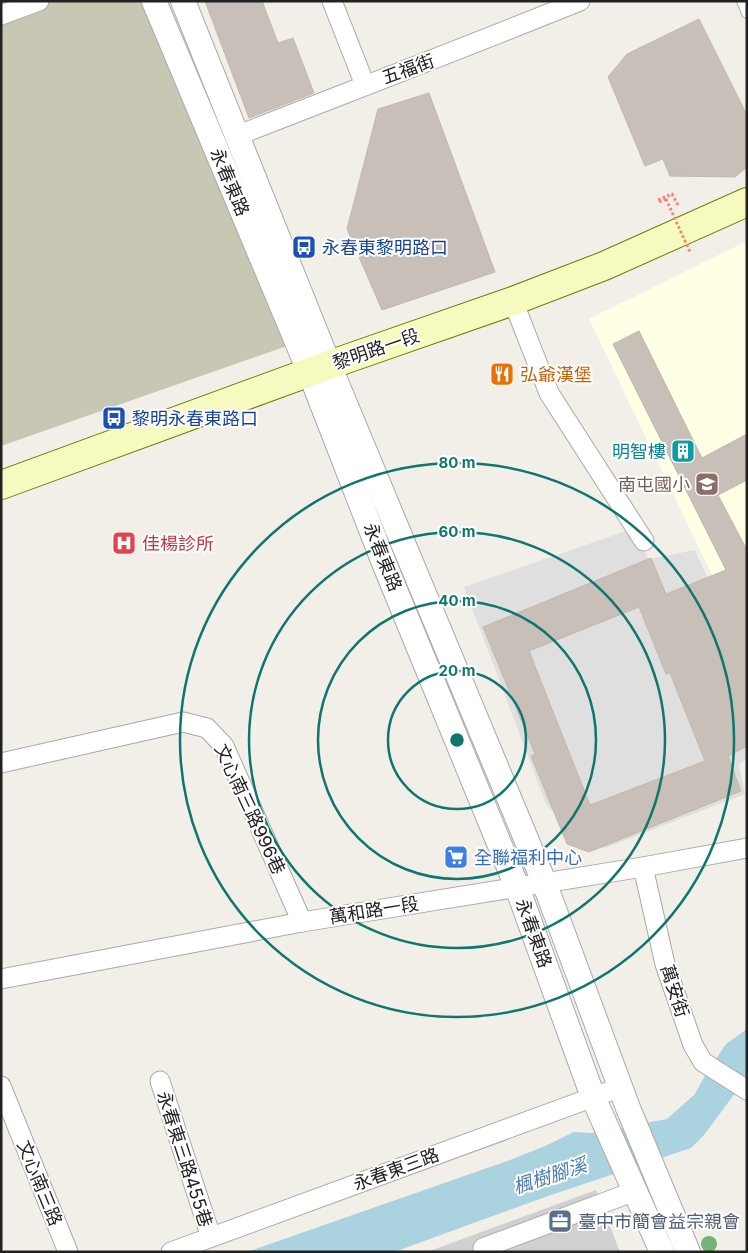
<svg xmlns="http://www.w3.org/2000/svg" width="748" height="1253" viewBox="0 0 748 1253" font-family="Inter,'Noto Sans TC',sans-serif">
<style>
.residential{fill:#e0dfdf}
.education{fill:#ffffe5}
.religious{fill:#d0d0d0}
.construction{fill:#c7c7b4}
.water{fill:#aad3df}
.building{fill:#c7bfb8;stroke:#c4b6ab;fill-rule:evenodd}
.lines{fill:none;stroke-linecap:round;stroke-linejoin:round}
.service-casing{stroke:#a9a9a9;stroke-width:12}
.minor-casing{stroke:#a9a9a9;stroke-width:21}
.tertiary-casing{stroke:#a9a9a9;stroke-width:26}
.secondary-casing{stroke:#707d05;stroke-width:30}
.path{stroke:#fa8072;stroke-width:3;stroke-dasharray:2.5 2.5;stroke-linecap:butt}
.service{stroke:#fff;stroke-width:10}
.minor{stroke:#fff;stroke-width:19}
.tertiary{stroke:#fff;stroke-width:24}
.secondary{stroke:#f7fabf;stroke-width:28}
.path-bridge{stroke:#fa8072;stroke-width:3;stroke-dasharray:2.5 2.5;stroke-linecap:butt}
.tree{fill:#74b475}
.ring{fill:none;stroke:#0f766e;stroke-width:2.5}
.labels{text-anchor:middle;dominant-baseline:central;stroke-width:4;stroke-linejoin:round;paint-order:stroke}
.street-label{font-size:18px;fill:#222;stroke:#fff}
.transit-label{font-size:18px;fill:#164399;stroke:#fff;text-anchor:start}
.food-label{font-size:18px;fill:#c56008;stroke:#fff;text-anchor:start}
.culture-label{font-size:18px;fill:#0d838f;stroke:#fff;text-anchor:end}
.education-label{font-size:18px;fill:#785e54;stroke:#fff;text-anchor:end}
.health-label{font-size:18px;fill:#be3a42;stroke:#fff;text-anchor:start}
.shop-label{font-size:18px;fill:#366cbe;stroke:#fff;text-anchor:start}
.service-label{font-size:18px;fill:#4e5e75;stroke:#fff;text-anchor:start}
.water-label{font-size:19px;font-style:italic;fill:#4a7aab;stroke:#fff}
.centre{fill:#0f766e;stroke:#fff;stroke-width:2.5}
.ring-label{font-size:15px;text-anchor:middle;font-weight:bold;fill:#0f766e;stroke:#fff;stroke-width:4;stroke-linejoin:round;paint-order:stroke}
</style>
<rect width="100%" height="100%" fill="#f2efe9"/>
<!-- residential -->
<polygon class="residential" points="632,529 649,559 695,550 747,662 747,758 739,764 745,794 605,848 579,841 546,804 464,587"/>
<!-- education -->
<polygon class="education" points="747,241 747,648 589,319"/>
<!-- religious -->
<polygon class="religious" points="596,1190 620,1252 427,1252"/>
<!-- construction -->
<polygon class="construction" points="1,1 141,1 287,346 1,446"/>
<!-- water -->
<polygon class="water" points="747,1029 747,1077 704,1135 691,1148 548,1196 394,1252 247,1252 510,1160 545,1146 574,1132 591,1133 667,1119 695,1094 703,1079 726,1044"/>
<!-- building -->
<g class="building">
<polygon points="205,1 262,1 278,43 293,38 314,93 249,118"/>
<polygon points="699,19 747,115 747,167 735,177 670,176 663,159 645,166 608,77 627,54"/>
<polygon points="429,93 495,272 382,310 347,229 378,109"/>
<path d="M 639,331 L 702,458 L 747,434 L 747,480 L 718,495 L 747,550 L 747,746 L 728,756 L 741,791 L 589,852 L 567,844 L 531,756 L 535,754 L 483,627 L 651,558 L 666,594 L 726,570 L 613,344 ZM 639,607 L 666,674 L 670,673 L 705,761 L 590,805 L 529,651 Z"/>
</g>
<g class="lines">
<!-- service casing -->
<g class="service-casing">
<polyline id="service" points="742,1 747,13"/>
</g>
<!-- minor casing -->
<g class="minor-casing">
<g id="minor">
<polyline points="332,1 365,85"/>
<polyline points="1,15 39,1"/>
<path d="M 236,136 C 351,91 466,47 580,1"/>
<polyline points="513,301 549,393 644,541"/>
<polyline points="1,763 183,722 207,728 224,746 302,922"/>
<polyline points="643,867 665,964 693,1045 703,1062 747,1090"/>
<polyline points="1,979 302,922 643,867 747,848"/>
<polyline points="160,1081 211,1237"/>
<polyline points="1,1086 68,1252"/>
<polyline points="483,1248 635,1191"/>
<polyline points="171,1252 621,1087"/>
</g>
</g>
<!-- tertiary casing -->
<g class="tertiary-casing">
<g id="tertiary">
<polyline points="154,1 310,373 384,563 517,887 593,1097 662,1252"/>
<polyline points="183,1 329,365 544,882 628,1108 688,1252"/>
</g>
</g>
<!-- secondary casing -->
<g class="secondary-casing">
<polyline id="secondary" points="1,485 329,365 513,301 604,266 747,202"/>
</g>
<!-- path -->
<polyline class="path" points="666,199 659,202 658,200 672,194 678,205"/>
<!-- service -->
<use href="#service" class="service"/>
<!-- minor -->
<use href="#minor" class="minor"/>
<!-- tertiary -->
<use href="#tertiary" class="tertiary"/>
<!-- secondary -->
<use href="#secondary" class="secondary"/>
<!-- path-bridge -->
<polyline class="path-bridge" points="666,199 690,252"/>
</g>
<!-- trees -->
<circle class="tree" cx="709" cy="1244" r="8"/>
<!-- distance rings -->
<g class="ring">
<circle cx="457" cy="740" r="69"/>
<circle cx="457" cy="740" r="139"/>
<circle cx="457" cy="740" r="208"/>
<circle cx="457" cy="740" r="277"/>
</g>
<!-- icons -->
<defs>
<g id="bus-square" transform="scale(1.25)"><rect x="-9" y="-9" width="18" height="18" rx="4" fill="#1a4fb4" stroke="#fff"/><path d="M-5-6H5V4H4V6H2V4H-2V6H-4V4H-5ZM-3.5-4V0h7V-4ZM-3.5 1.2v1.5H-2V1.2ZM2 1.2v1.5H3.5V1.2Z" fill="#fff"/></g>
<g id="restaurant-square" transform="scale(1.25)"><rect x="-9" y="-9" width="18" height="18" rx="4" fill="#e8710a" stroke="#fff"/><path d="M-5-6h1v4h1v-4h1v4h1v-4h1v5L-1.5 .5V6h-2V.5L-5-1ZM5-6V6H3V1.5H1.5Q1.5-4 5-6Z" fill="#fff"/></g>
<g id="building-square" transform="scale(1.25)"><rect x="-9" y="-9" width="18" height="18" rx="4" fill="#0f9aa8" stroke="#fff"/><path d="M-4-6H4V6H1V3H-1V6H-4ZM-2.5-4.3h1.7v1.8h-1.7ZM.8-4.3h1.7v1.8H.8ZM-2.5-1h1.7V.8h-1.7ZM.8-1h1.7V.8H.8Z" fill="#fff"/></g>
<g id="school-square" transform="scale(1.25)"><rect x="-9" y="-9" width="18" height="18" rx="4" fill="#8d6e63" stroke="#fff"/><path d="M0-5L7-2L0 1L-7-2ZM-4 1L0 2.5L4 1V4Q0 6-4 4Z" fill="#fff"/></g>
<g id="hospital-square" transform="scale(1.25)"><rect x="-9" y="-9" width="18" height="18" rx="4" fill="#e0444e" stroke="#fff"/><path d="M-5-5h3v3.5h4V-5h3V5h-3V1.5h-4V5h-3Z" fill="#fff"/></g>
<g id="supermarket-square" transform="scale(1.25)"><rect x="-9" y="-9" width="18" height="18" rx="4" fill="#3f7fe0" stroke="#fff"/><path d="M-6-5.5h2.5l.6 2H6L4.5 2H-2.5L-4.4-4H-6ZM-1.5 3.2a1.3 1.3 0 1 0 .1 0ZM3 3.2a1.3 1.3 0 1 0 .1 0Z" fill="#fff"/></g>
<g id="office-square" transform="scale(1.25)"><rect x="-9" y="-9" width="18" height="18" rx="4" fill="#5c6f8a" stroke="#fff"/><path d="M-6-3h4V-5.5h4V-3h4V5H-6ZM-1-4.5V-3h2v-1.5ZM-6 0V1H6V0Z" fill="#fff"/></g>
</defs>
<g fill-rule="evenodd">
<use href="#bus-square" x="304" y="247"/>
<use href="#restaurant-square" x="502" y="374"/>
<use href="#bus-square" x="114" y="418"/>
<use href="#building-square" x="683" y="451"/>
<use href="#school-square" x="707" y="484"/>
<use href="#hospital-square" x="124" y="543"/>
<use href="#supermarket-square" x="456" y="857"/>
<use href="#office-square" x="560" y="1221"/>
</g>
<g class="labels">
<!-- street labels -->
<g class="street-label">
<text transform="translate(408 69) rotate(-20)">五福街</text>
<text transform="translate(230 182) rotate(67)">永春東路</text>
<text transform="translate(376 349) rotate(-19)">黎明路一段</text>
<text transform="translate(383 557) rotate(68)">永春東路</text>
<text transform="translate(250 809) rotate(65)">文心南三路996巷</text>
<text transform="translate(374 910) rotate(-9)">萬和路一段</text>
<text transform="translate(534 933) rotate(70)">永春東路</text>
<text transform="translate(675 991) rotate(72)">萬安街</text>
<text transform="translate(185 1159) rotate(72)">永春東三路455巷</text>
<text transform="translate(396 1169) rotate(-20)">永春東三路</text>
<text transform="translate(40 1183) rotate(68)">文心南三路</text>
</g>
<!-- transit labels -->
<g class="transit-label">
<text x="322" y="247">永春東黎明路口</text>
<text x="132" y="418">黎明永春東路口</text>
</g>
<!-- food labels -->
<g class="food-label">
<text x="520" y="374">弘爺漢堡</text>
</g>
<!-- culture labels -->
<g class="culture-label">
<text x="666" y="451">明智樓</text>
</g>
<!-- education labels -->
<g class="education-label">
<text x="690" y="484">南屯國小</text>
</g>
<!-- health labels -->
<g class="health-label">
<text x="142" y="543">佳楊診所</text>
</g>
<!-- shop labels -->
<g class="shop-label">
<text x="474" y="857">全聯福利中心</text>
</g>
<!-- service labels -->
<g class="service-label">
<text x="578" y="1221">臺中市簡會益宗親會</text>
</g>
<!-- water labels -->
<g class="water-label">
<text transform="translate(550 1176) rotate(-18)">楓樹腳溪</text>
</g>
</g>
<circle cx="457" cy="740" r="8" class="centre"/>
<g class="ring-label">
<text x="457" y="468">80 m</text>
<text x="457" y="537">60 m</text>
<text x="457" y="606">40 m</text>
<text x="457" y="676">20 m</text>
</g>
<!-- border -->
<rect width="748" height="1253" fill="none" stroke="#222222" stroke-width="5"/>
</svg>
